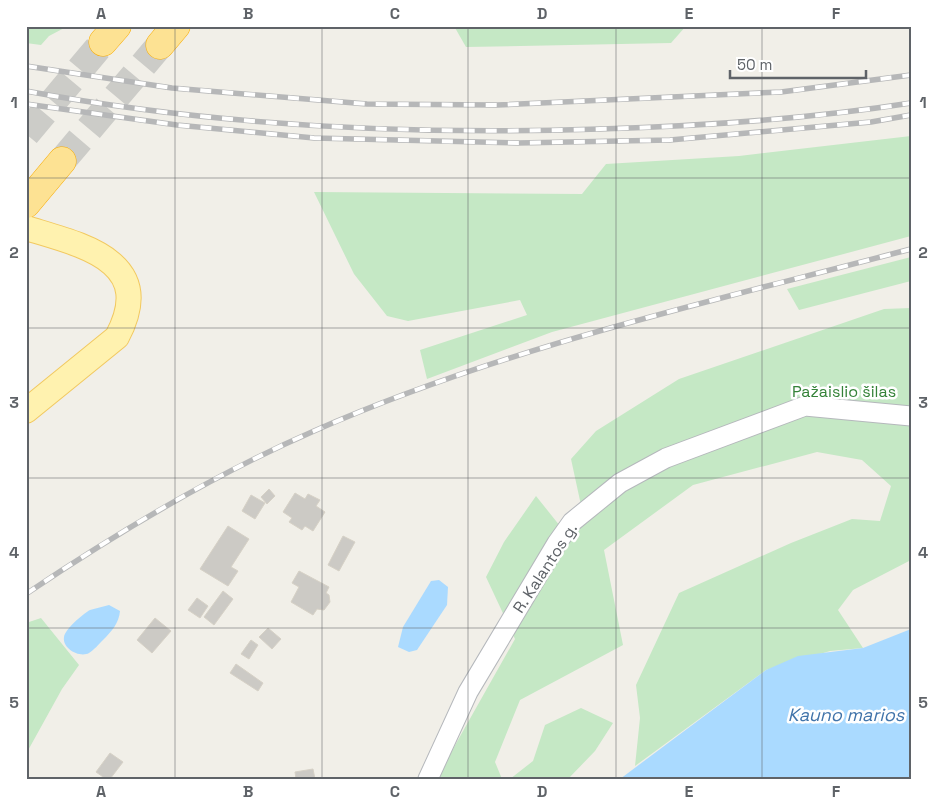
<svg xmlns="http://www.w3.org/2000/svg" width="937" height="805" viewBox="0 0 937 805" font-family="'Space Grotesk',sans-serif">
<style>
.green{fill:#c5e8c5}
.water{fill:#aadaff}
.building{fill:#cccac5;stroke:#d6d1c6}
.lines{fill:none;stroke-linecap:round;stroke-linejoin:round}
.highway-tunnel{stroke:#ccccc8;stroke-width:28;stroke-dasharray:28 14;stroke-linecap:butt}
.minor-casing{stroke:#b5b8bc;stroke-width:21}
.major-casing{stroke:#f2c960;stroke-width:26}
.highway-casing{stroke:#f9ab00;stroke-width:29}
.minor{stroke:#fff;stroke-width:19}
.major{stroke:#fff2af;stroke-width:24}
.highway{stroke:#fde293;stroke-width:28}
.rail-casing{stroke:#b6b7b8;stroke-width:5.5}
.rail{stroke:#fff;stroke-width:4;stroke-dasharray:11;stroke-linecap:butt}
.grid{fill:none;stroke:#5f6368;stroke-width:1;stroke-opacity:0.55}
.labels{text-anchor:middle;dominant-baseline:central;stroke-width:5;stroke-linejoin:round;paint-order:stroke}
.park-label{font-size:16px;fill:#348238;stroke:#fff}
.street-label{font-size:16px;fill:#5f6368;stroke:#fff}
.water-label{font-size:18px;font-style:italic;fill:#4174aa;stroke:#fff}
.neatline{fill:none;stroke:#5f6368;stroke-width:2}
.grid-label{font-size:16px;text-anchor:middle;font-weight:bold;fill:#5f6368}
</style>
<rect width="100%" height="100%" fill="#f1efe8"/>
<!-- green -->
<g class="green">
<polygon points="26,26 68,26 49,36 41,45 26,43"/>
<polygon points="454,26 686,26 671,43 466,47"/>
<polygon points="911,136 911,236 552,332 427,379 420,350 527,315 520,300 408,321 387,316 354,274 314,192 582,194 606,164 739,156"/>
<polygon points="911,257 911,281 799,310 787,289"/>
<polygon points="911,308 911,386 909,390 911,396 911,560 853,590 838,610 863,648 830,651 766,670 635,766 640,718 636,685 679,593 791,543 852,519 880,521 891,486 862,460 817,452 693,485 604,550 623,645 520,700 495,762 502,779 436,779 515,639 486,577 504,542 536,496 564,531 584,519 571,459 596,431 679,379 884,309"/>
<polygon points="41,618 79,665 62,689 26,754 26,623"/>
<polygon points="581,708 613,723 595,751 568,779 510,779 533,761 545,725"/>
</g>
<!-- water -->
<g class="water">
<polygon points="439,580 448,587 447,605 417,650 409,652 398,647 403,627 431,581"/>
<path d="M 109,605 L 120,611 C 119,623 112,631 103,640 C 99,644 94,650 89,653 C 80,658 62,649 64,637 C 65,629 83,614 90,610 C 96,608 103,607 109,605 Z"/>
<polygon points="911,629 911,779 620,779 766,670 798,656 863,648"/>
</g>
<!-- building -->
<g class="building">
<polygon points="269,489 275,496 267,504 261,497"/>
<polygon points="295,493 305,499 308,494 320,500 316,506 325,512 313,531 305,526 302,530 289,522 292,518 283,512"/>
<polygon points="251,495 265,503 255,519 242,511"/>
<polygon points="228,526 249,539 231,567 238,571 228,586 200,569"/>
<polygon points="343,536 355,542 339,571 328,565"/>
<polygon points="299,571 329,587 326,593 329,595 330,602 324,610 317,609 313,615 291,602 299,587 292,583"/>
<polygon points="223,591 233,599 214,625 204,617"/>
<polygon points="197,598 208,606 200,618 188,610"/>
<polygon points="155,618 171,631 152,653 137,640"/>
<polygon points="268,628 281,639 272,649 259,637"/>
<polygon points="251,640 258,645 249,659 241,654"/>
<polygon points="236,664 263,683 258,691 230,673"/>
<polygon points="110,753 123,762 110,779 106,779 96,772"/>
<polygon points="313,769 315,779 296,779 295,772"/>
</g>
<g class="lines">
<!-- highway-tunnel -->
<g class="highway-tunnel">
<polyline points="26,134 103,42"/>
<polyline points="62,161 160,45"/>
</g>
<!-- minor casing -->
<g class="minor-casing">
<polyline id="minor" points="428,779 468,692 557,543 572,522 620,483 666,458 805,406 911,416"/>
</g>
<!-- major casing -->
<g class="major-casing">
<path id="major" d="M 26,228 C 81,245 158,260 117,337 L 26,411"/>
</g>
<!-- highway casing -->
<g class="highway-casing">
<g id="highway">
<polyline points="103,42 117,26"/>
<polyline points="160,45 176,26"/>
<polyline points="26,204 62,161"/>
</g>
</g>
<!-- minor -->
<use href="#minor" class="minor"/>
<!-- major -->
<use href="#major" class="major"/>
<!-- highway -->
<use href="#highway" class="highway"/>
<!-- rail casing -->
<g class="rail-casing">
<g id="rail">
<polyline points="26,66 172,88 367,104 497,105 781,92 911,75"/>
<path d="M 26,91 C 214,126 409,135 600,129 C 704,126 808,119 911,103"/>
<polyline points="26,104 177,125 314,138 518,143 670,140 871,122 911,115"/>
<path d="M 26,594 C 118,532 213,475 314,431 C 505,347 710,302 911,249"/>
</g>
</g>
<!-- rail -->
<use href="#rail" class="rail"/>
</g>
<!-- grid -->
<path class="grid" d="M 175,26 L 175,779M 322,26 L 322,779M 468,26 L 468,779M 616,26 L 616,779M 762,26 L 762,779M 26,178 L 911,178M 26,328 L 911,328M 26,478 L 911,478M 26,628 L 911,628"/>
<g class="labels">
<!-- park labels -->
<g class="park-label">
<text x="844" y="391">Pažaislio šilas</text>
</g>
<!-- street labels -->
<g class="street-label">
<text transform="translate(545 568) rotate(-57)">R. Kalantos g.</text>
</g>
<!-- water labels -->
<g class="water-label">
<text x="846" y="714">Kauno marios</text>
</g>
</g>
<!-- border -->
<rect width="937" height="805" fill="none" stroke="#ffffff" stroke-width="55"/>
<!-- scale -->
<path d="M730 70v8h136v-8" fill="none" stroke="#5f6368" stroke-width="2.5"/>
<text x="737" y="70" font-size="15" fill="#5f6368" stroke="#ffffff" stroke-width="4" paint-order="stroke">50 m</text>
<rect x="28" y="28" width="882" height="750" class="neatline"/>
<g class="grid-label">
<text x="101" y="19">A</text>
<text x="248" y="19">B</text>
<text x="395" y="19">C</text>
<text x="542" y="19">D</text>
<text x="689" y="19">E</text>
<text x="836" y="19">F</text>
<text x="14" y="108">1</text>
<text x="923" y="108">1</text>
<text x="14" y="258">2</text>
<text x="923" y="258">2</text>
<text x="14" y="408">3</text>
<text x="923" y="408">3</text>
<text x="14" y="558">4</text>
<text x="923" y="558">4</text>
<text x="14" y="708">5</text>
<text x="923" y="708">5</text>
<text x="101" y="797">A</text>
<text x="248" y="797">B</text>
<text x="395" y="797">C</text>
<text x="542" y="797">D</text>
<text x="689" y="797">E</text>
<text x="836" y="797">F</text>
</g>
</svg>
